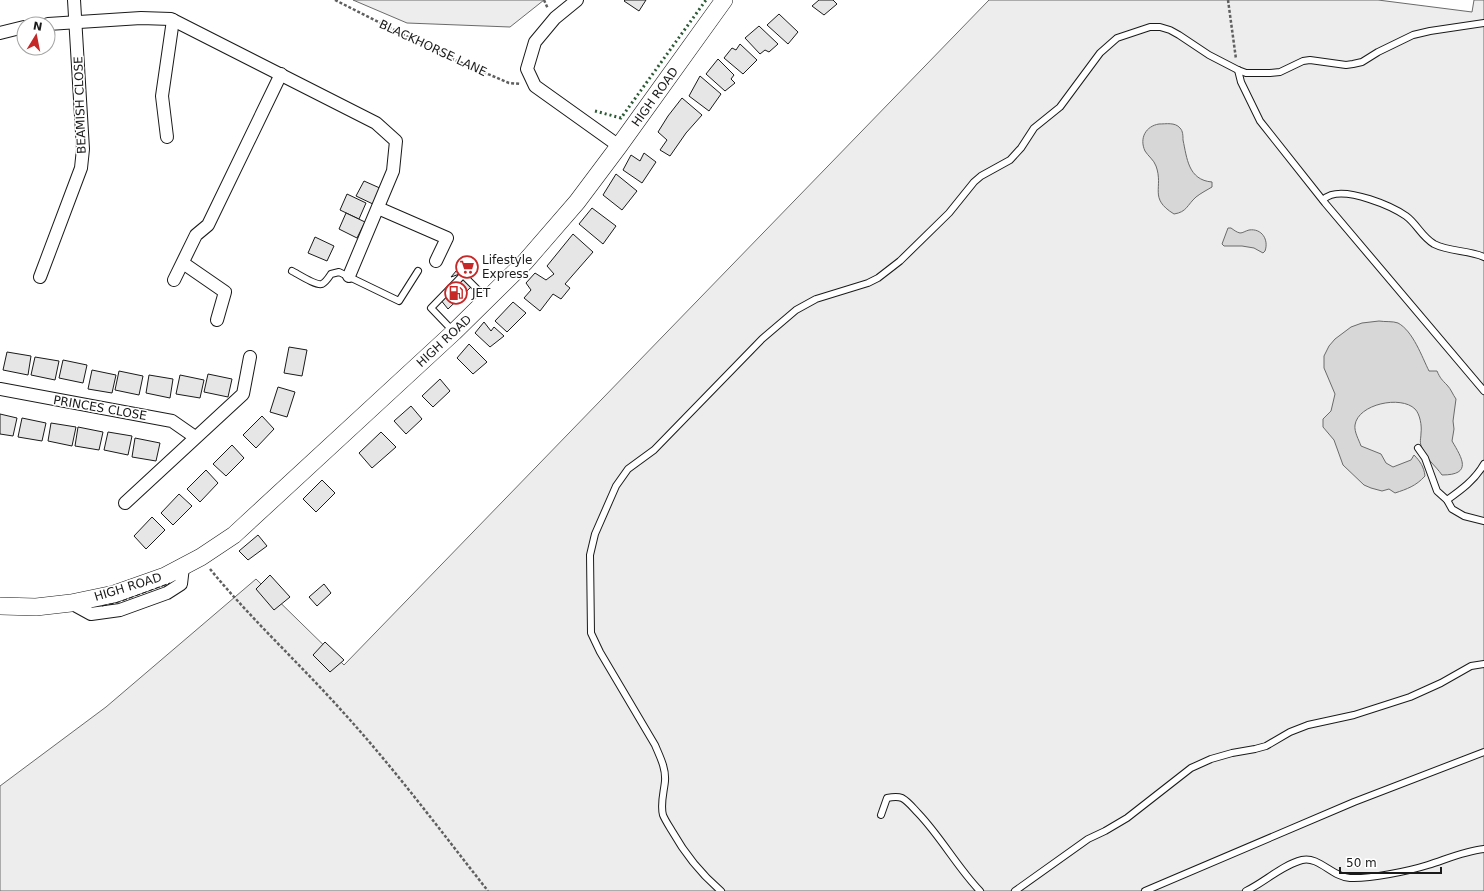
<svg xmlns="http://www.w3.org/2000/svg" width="1484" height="891" viewBox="0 0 1484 891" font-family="'DejaVu Sans',sans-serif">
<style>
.built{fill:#ededed;stroke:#6a6a6a}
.water{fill:#d7d7d7;stroke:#6a6a6a}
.building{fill:#e6e6e6;stroke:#1a1a1a}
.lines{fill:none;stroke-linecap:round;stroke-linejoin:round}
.lane-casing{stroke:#1a1a1a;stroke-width:8}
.street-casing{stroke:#1a1a1a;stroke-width:14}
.secondary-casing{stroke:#1a1a1a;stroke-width:18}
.path{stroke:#5f5f5f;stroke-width:2.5;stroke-dasharray:3 2;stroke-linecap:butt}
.lane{stroke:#fff;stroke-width:6}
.street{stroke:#fff;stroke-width:12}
.secondary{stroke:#fff;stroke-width:17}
.hedge{stroke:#2b5a34;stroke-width:3;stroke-dasharray:2 3;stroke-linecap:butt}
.fence{stroke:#1a1a1a;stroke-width:1;stroke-dasharray:5 2;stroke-linecap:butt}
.labels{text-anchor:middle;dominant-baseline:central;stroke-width:3;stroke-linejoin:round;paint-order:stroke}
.street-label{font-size:12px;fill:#1a1a1a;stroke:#fff}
.poi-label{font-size:12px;fill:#1a1a1a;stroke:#fff;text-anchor:start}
</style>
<rect width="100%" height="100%" fill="#fff"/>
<!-- built -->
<g class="built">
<polygon points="353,0 544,0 510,27 407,23"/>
<polygon points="989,0 1378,0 1472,12 1474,0 1484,0 1484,891 0,891 0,786 106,707 256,579 344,665"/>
</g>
<!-- water -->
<g class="water">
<path d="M 1159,124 C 1166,124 1175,122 1180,128 C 1183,131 1183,136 1183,140 C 1187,158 1188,180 1212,182 L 1212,187 C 1207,190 1201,193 1196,197 C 1187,205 1187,212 1174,214 C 1148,198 1164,188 1156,166 C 1154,160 1148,156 1145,151 C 1139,138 1146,126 1159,124 Z"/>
<path d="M 1228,228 L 1231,228 C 1234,230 1236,232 1240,233 C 1243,233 1245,231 1249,230 C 1262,228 1269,240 1265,251 L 1263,253 L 1254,248 L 1242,246 L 1224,246 L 1222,244 Z"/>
<path d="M 1379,321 C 1385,322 1393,321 1398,323 C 1413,331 1422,357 1429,371 L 1437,371 C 1440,378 1442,380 1447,385 C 1451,389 1453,395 1456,399 L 1453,421 L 1454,429 L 1452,441 C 1462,458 1473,475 1442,475 C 1435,465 1426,459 1422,448 C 1419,442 1421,439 1421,433 C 1422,426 1420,414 1415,409 C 1401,395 1358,404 1355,425 C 1354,432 1359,440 1361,446 L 1381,454 L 1386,463 L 1393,467 L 1411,460 L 1414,455 C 1420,461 1424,467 1425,476 C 1416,486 1407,489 1395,493 L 1389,489 L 1382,491 L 1371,488 L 1364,485 L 1343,465 L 1334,440 L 1323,427 L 1323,419 L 1331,411 L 1335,394 L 1324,368 L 1324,356 L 1329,346 L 1335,339 L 1351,327 L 1362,323 Z"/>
</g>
<!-- building -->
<g class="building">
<polygon points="625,0 646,0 639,11 624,1"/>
<polygon points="819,0 833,0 837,4 824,15 812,6"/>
<polygon points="779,14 798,32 788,44 767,25"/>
<polygon points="759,26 778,44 769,52 765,50 760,54 745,38"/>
<polygon points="740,44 757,60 743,74 724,58 732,48 736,50"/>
<polygon points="718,59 734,75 731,79 735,83 725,91 706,74"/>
<polygon points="700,76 721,94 709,111 689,96"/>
<polygon points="682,98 702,115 686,133 670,156 660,150 667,140 658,132 668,116"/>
<polygon points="644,153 656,162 642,183 623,170 631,155 640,161"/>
<polygon points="616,174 637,191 622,210 603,195"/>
<polygon points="364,181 382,189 375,205 356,196"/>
<polygon points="347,194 366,203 359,219 340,210"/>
<polygon points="592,208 616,226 603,244 579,224"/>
<polygon points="346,213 365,222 357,238 339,229"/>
<polygon points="573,234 593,252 565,284 570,288 561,299 553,294 540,311 524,298 531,290 526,283 535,273 546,280 554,274 547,266"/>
<polygon points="315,237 334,246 327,261 308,253"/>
<polygon points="475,261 474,269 451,277 462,264"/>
<polygon points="464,277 472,286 448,309 440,299"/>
<polygon points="513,302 526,313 507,332 495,321"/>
<polygon points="484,322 491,331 494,327 504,336 490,347 475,333"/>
<polygon points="469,344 487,362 473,374 457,358"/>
<polygon points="289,347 307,350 302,376 284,373"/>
<polygon points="7,352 31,356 28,375 3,370"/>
<polygon points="35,357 59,361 55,380 31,375"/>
<polygon points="63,360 87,365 83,383 59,378"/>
<polygon points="92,370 116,375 112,393 88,389"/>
<polygon points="119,371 143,376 139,395 115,390"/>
<polygon points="208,374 232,379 228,397 204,392"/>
<polygon points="149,375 173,379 170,398 146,393"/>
<polygon points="180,375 204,380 200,398 176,394"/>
<polygon points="440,379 450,391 433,407 422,396"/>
<polygon points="278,387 295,392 287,417 270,412"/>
<polygon points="411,406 422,419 406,434 394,421"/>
<polygon points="0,414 17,418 13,436 0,434"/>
<polygon points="262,416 274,429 256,448 243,435"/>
<polygon points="22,418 46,423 42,441 18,437"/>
<polygon points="51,423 76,427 72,446 48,441"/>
<polygon points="78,427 103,432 99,450 75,446"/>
<polygon points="108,432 132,436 128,455 104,450"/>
<polygon points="381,432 396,447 372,468 359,453"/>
<polygon points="135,438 160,443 156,461 132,457"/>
<polygon points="232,445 244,458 226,476 213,464"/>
<polygon points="206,470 218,483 200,502 187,489"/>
<polygon points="322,480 335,493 316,512 303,499"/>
<polygon points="179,494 192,506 173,525 161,513"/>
<polygon points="152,517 165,530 146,549 134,536"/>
<polygon points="258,535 267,546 248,560 239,551"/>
<polygon points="270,575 290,597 274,610 256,589"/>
<polygon points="324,584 331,593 317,606 309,597"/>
<polygon points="325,642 344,660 330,672 313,655"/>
</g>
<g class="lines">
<!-- lane casing -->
<g class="lane-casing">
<g id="lane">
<polyline points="1238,70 1241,82 1260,121 1325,203 1484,391"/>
<path d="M 1323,200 C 1325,198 1328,196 1331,195 C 1350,189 1390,205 1406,216 C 1417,224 1421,236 1434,244 C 1450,252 1468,250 1484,257"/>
<path d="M 292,271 C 298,274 316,286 322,284 C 326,282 329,277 331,274 L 339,272 L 399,301 L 418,271"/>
<polyline points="453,331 431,308 463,275 486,298"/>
<polyline points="1418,448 1425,458 1437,491 1447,500 1452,509 1464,516 1484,521"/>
<path d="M 1447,500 C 1461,490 1475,480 1484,464"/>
<path d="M 881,815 L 887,798 C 892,797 897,796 902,798 C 909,802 913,808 918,813 C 941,837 957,867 980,891"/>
<path d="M 721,891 C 701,874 685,854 672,831 C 669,826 665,820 663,815 C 660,804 664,792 665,781 C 666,768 660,757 655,745 L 600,652 L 591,633 L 590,555 L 595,534 L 616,486 L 628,469 L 654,450 L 762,339 L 796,310 L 816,299 L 868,283 L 878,278 L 900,261 L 949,213 L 974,182 L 981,176 L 1010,160 L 1021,148 L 1034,128 L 1060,107 L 1100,53 L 1117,38 L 1150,27 L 1160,27 L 1170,30 L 1179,35 L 1209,55 L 1238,70 L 1246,73 L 1270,73 L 1280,72 L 1303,61 L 1310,60 L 1346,65 L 1353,64 L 1362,62 L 1378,52 L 1413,35 L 1430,31 L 1484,23"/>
<polyline points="1015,891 1088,839 1105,831 1127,818 1191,768 1211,759 1232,753 1255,749 1266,746 1290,732 1308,725 1354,715 1410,697 1441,683 1471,666 1484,664"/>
<polyline points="1145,891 1354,802 1484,752"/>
<path d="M 1246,891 C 1265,882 1282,865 1302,860 C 1319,856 1332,877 1350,878 C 1370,879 1409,871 1428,865 C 1447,859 1465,851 1484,849"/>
</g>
</g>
<!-- street casing -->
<g class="street-casing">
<g id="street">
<polyline points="577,0 555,18 535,42 527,69 535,86 619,146"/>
<polyline points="48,24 141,18 171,19 376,123 396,141 393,171 349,276"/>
<polyline points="0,33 24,27"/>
<polyline points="167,137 162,96 173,20"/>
<polyline points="378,208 447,238 436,261"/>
<polyline points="183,263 225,292 217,320"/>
<polyline points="40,277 81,168 83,149 74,0"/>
<polyline points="174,280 196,235 208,225 281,74"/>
<polyline points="0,389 172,421 195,437"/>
<polyline points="125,503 243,394 250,357"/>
<polyline points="71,603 91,614 120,610 167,593 181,584 183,567"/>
</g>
</g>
<!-- secondary casing -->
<g class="secondary-casing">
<polyline id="secondary" points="0,606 36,607 71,603 114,594 165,576 201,557 234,535 454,332 525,262 577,202 619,146 724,0"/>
</g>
<!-- path -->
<g class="path">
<polyline points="335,0 448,57 509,83 521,84"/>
<polyline points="544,0 548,9"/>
<polyline points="1228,0 1236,59"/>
<path d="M 210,569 C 251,619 299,663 342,711 C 394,768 440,830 488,891"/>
</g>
<!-- lane -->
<use href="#lane" class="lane"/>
<!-- street -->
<use href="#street" class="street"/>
<!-- secondary -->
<use href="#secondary" class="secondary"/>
<!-- hedge -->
<polyline class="hedge" points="595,111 621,118 706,0"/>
<!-- fence -->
<polyline class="fence" points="102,606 119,602 170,583"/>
</g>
<!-- icons -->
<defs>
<g id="supermarket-ring" transform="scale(1.15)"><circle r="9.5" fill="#fff" stroke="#c62828" stroke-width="1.5"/><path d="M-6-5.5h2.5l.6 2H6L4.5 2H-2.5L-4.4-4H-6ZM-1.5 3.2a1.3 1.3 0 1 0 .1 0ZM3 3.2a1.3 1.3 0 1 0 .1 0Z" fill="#c62828"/></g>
<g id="fuel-ring" transform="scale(1.15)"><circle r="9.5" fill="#fff" stroke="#c62828" stroke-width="1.5"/><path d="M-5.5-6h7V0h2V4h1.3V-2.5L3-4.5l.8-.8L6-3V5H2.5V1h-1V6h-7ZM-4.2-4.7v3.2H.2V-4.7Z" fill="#c62828"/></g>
</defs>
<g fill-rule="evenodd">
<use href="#supermarket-ring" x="467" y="267"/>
<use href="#fuel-ring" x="456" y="293"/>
</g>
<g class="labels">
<!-- street labels -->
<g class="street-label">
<text transform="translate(433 48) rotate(25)">BLACKHORSE LANE</text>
<text transform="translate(655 97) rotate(-54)">HIGH ROAD</text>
<text transform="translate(80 105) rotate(-92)">BEAMISH CLOSE</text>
<text transform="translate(444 341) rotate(-43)">HIGH ROAD</text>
<text transform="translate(100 408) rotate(10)">PRINCES CLOSE</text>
<text transform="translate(128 587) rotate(-17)">HIGH ROAD</text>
</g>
<!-- poi labels -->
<g class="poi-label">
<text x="482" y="260">Lifestyle<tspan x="482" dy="14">Express</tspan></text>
<text x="472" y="293">JET</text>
</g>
</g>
<!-- north arrow -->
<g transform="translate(36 36) rotate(10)"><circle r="19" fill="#ffffff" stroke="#a3a3a3"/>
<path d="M0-3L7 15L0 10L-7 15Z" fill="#c62828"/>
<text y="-6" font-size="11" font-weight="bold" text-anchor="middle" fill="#1a1a1a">N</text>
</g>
<!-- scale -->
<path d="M1340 867v6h101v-6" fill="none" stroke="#1a1a1a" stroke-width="2"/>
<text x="1346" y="867" font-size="12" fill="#1a1a1a" stroke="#ffffff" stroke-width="3" paint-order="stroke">50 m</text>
</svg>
